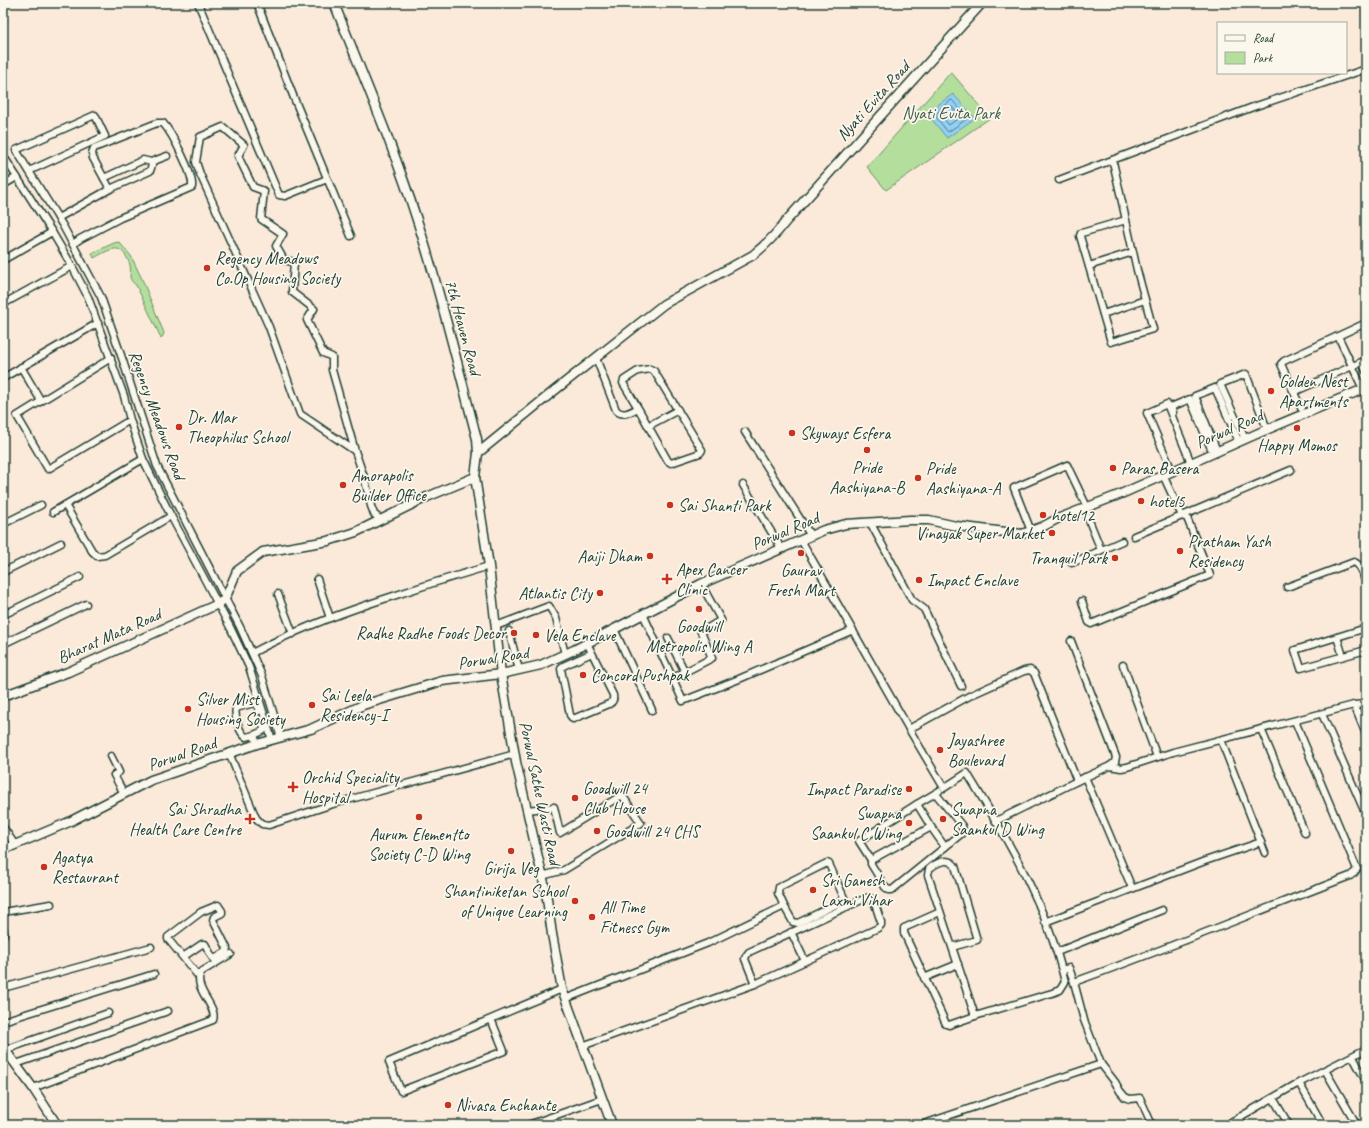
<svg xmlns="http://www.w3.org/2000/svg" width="1369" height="1128" viewBox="0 0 1369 1128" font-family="Caveat,sans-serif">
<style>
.green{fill:#b3de9c;stroke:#698e68}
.water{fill:#93d0f4;stroke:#6595a7}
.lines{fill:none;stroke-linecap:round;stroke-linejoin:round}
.shore{stroke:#4d7881;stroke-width:1}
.street-casing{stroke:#1f3d34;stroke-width:9}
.secondary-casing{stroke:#1f3d34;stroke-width:11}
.street{stroke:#fbf7ec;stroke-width:6}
.secondary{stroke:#fbf7ec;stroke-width:8}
.poi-dot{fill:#c8321e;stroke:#fbf7ec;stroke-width:1.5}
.labels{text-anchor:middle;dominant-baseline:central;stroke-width:3.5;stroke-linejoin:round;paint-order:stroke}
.street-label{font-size:17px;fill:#1f3d34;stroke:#fbf7ec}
.park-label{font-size:17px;fill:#3d5d49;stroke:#fbf7ec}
.poi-label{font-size:17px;fill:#1f3d34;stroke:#fbf7ec;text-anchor:start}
</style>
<rect width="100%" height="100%" fill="#fbead9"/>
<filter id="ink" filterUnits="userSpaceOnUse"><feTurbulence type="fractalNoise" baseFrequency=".025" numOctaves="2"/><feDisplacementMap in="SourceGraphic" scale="8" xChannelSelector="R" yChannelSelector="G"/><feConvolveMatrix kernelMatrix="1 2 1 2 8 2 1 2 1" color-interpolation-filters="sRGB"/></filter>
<g filter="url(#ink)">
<!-- green -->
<g class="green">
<polygon points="951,72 990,118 886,190 867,167"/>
<path d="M 119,242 L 131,256 L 142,279 L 164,333 L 163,336 L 161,338 L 136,285 C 133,283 131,281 130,277 C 130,273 131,269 130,265 C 128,258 122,247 114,249 C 107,250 100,255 94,258 L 92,253 L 114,243 Z"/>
</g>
<!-- water -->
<polygon class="water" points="953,94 975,118 947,138 929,116 939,104"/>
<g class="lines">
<!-- shore -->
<g class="shore">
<polygon points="952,100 968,118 948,132 935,116 942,107"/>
<polygon points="952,107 960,117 949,125 941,116 945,110"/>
</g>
<!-- street casing -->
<g class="street-casing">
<g id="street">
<polyline points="198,3 279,195 285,196 327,179"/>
<polyline points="257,3 294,98 351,236"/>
<polyline points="6,160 52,232 72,266 88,297 124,396 130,420 143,459 171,516 231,629 249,667 272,740"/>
<polyline points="1112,160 1114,166 1137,270 1153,329 1111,342 1080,236 1081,233 1085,232 1126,220"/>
<polyline points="151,162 167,156"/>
<polyline points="29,171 105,136 95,115 16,150 63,226 101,297 123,361 157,466 240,627 262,676 281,738"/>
<polyline points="104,178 143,160 151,162 152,165 150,171 110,189"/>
<polyline points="1059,180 1253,107 1366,69"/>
<polyline points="3,185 17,177"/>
<path d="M 58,218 L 110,189 L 93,158 L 92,153 L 94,148 L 157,123 L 163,123 C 172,133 194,175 192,187 L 120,218 L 80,239 L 73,244"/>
<polyline points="3,260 52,232"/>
<polyline points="1089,266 1133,252"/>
<polyline points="3,304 72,266"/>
<polyline points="1103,314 1145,300"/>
<polyline points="1338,336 1363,389"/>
<polyline points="111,358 17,416 48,469 130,420"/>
<path d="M 596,358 L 616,410 C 622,417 631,412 638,408 L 668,461 L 671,463 L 700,453 L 702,450 L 654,371 L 650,369 L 638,371 L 624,380 L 623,383 L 638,408"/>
<polyline points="1362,362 1366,371"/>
<polyline points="21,367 41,401"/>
<polyline points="3,378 98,323"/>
<polyline points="1294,392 1366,360"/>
<polyline points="1301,408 1281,364 1284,361 1366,323"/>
<polyline points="1173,412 1171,407 1190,399 1213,453"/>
<polyline points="648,426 678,410"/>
<polyline points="745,432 811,536"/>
<polyline points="1245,439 1220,384 1246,374 1267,429"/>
<polyline points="355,451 300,414 269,327 200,174 196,162 200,137 223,127 244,145 238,156 253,187 264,191 261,219 283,234 276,246 284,260 294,262 292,292 314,309 307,320 323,353 332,357 332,370 355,451 365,480 371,506 374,514 381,520"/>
<polyline points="1217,451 1195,396 1215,388 1239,442"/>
<polyline points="143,459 65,505 92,551 97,556 105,555 171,516"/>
<polyline points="1172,471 1147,413 1167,404 1191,463"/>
<polyline points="1163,475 1182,516 1291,470"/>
<polyline points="743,485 781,548"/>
<polyline points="1084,508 1101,550"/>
<polyline points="53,512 65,505"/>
<polyline points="870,522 912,600 924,609 961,686"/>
<polyline points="3,524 41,505"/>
<polyline points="1031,531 1014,488 1067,465 1087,507"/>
<path d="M 801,540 L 909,729 L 944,788 L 967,773 C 1007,838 1047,906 1065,982 L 1060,990 L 1052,993 L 975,1016 L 952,947 L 977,940 L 955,866 C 948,856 936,863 929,869 L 928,875 L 952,947"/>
<polyline points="1072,563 1122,541"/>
<polyline points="3,572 61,543"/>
<polyline points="317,579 330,618"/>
<path d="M 1287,587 L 1354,562 C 1362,565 1363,576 1366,583"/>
<polyline points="278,594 293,634"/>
<polyline points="1082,601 1089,622 1091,624 1210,575 1187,518 1182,516 1134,536"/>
<polyline points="643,614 683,701 739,679 853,630"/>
<polyline points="3,615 80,577"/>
<polyline points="496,626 549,606 556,618 565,654"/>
<polyline points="1366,628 1295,650 1301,668 1366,650"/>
<polyline points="614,629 652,710"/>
<polyline points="509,631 519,670"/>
<polyline points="1337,637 1343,656"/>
<polyline points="668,638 685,672"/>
<polyline points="1071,641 1116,757 1115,762 1110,766"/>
<path d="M 587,643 L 613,695 C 614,699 613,702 609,704 L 573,719 L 570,715 L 561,669 L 563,666 L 592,653"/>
<polyline points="3,644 86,604"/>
<path d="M 252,653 C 291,632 333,616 375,602 C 413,589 451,577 489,566"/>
<polyline points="1123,665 1157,757"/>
<polyline points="673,678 712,658 701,632 721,620 701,584"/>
<polyline points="1354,705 1366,734"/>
<polyline points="1322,714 1363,808"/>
<polyline points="909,729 971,695 1024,671 1030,670 1034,673 1077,781"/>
<polyline points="1261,729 1305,833"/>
<polyline points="254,735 263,731 264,729 262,722"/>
<polyline points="1221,740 1265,853"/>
<path d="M 257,744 L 254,735 L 246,737 C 239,733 234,715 236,708 L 254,703 L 257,704 L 259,711"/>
<polyline points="229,753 256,818 262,824 269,825 333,804 515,754"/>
<polyline points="111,756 119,772 114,775 124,794"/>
<polyline points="1085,777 1132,888"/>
<polyline points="939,791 917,804 931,827 945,847"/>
<polyline points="527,810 554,807 560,833 622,795 641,823 564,870 542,876"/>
<polyline points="996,821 1077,781 1110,766 1121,768 1127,767 1173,752 1354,705 1366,704"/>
<polyline points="3,827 15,845"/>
<polyline points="931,827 871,860 871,864 885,887 889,890 892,890 961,834 963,831 962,826 936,794"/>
<polyline points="871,860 859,841 917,804"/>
<polyline points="940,912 904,928 904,933 946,1024 949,1025 975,1016"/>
<polyline points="3,913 9,911 51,904"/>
<polyline points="1045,922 1205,861 1261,842"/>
<polyline points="3,927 4,933 3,936"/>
<polyline points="791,932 805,961"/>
<polyline points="1057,952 1162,910"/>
<polyline points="183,957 202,944 205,944 212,957 214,959 226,952 227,948 213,920 214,917 222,913 222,911 218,905 201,912 168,937 168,939 199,977"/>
<polyline points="1062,970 1069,968 1074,982"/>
<polyline points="924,978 958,964"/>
<polyline points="3,988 151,947"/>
<polyline points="565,999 708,943 784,906 778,893 779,887 827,863 829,864 845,900 798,923 793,922 784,906"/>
<polyline points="491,1019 504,1051 401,1091 389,1062 562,989"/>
<polyline points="3,1021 154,974"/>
<polyline points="582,1046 755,984 745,959 746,956 749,952 866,898 870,898 875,904 881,922 881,925 878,928 755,984"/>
<polyline points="5,1050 108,1013"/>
<polyline points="1353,1057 1366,1081"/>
<polyline points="16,1064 168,1011"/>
<polyline points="1101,1064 1115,1082 1120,1091 1125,1097 1130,1099 1140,1098 1152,1125"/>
<polyline points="1325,1070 1357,1125"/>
<polyline points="1299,1083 1323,1125"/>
<path d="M 33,1088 L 213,1020 C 218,1006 192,989 201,972 L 231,954"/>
<polyline points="1273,1098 1289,1125"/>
<polyline points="1239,1117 1243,1125"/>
<polyline points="862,1124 862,1125"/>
<polyline points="528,1125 602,1099"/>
<path d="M 921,1125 L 1101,1064 L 1084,1020 L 1074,982 C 1167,949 1258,911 1350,876 L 1354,873 L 1357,869 L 1295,721"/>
<polyline points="1226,1125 1295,1085 1366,1049"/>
</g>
</g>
<!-- secondary casing -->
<g class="secondary-casing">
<g id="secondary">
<path d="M 334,3 C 363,76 394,148 418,223 C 441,294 458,367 477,439 L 478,453 L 475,477 L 489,566 L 501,674 L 516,762 L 546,892 L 552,934 L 562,989 L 612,1125"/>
<path d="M 478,453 L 554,391 L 664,304 L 753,255 C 766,245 777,233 787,220 L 982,3"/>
<polyline points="3,696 68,672 218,604 225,599 237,571 263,552 328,541 356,532 427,497 475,477"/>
<polyline points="3,850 69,822 151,780 257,744 311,729 363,705 442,681 501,674 541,665 574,650 701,584 824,530 846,524 910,520 929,520 956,526 1022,534 1042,527 1057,519 1121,494 1261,432 1366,388"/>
<polyline points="3,1047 33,1088 57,1125"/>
</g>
</g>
<!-- street -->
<use href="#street" class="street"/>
<!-- secondary -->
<use href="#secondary" class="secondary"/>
</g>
</g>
<!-- markers -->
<g class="poi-dot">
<circle cx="207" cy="268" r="4"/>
<circle cx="1271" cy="391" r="4"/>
<circle cx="179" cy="427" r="4"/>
<circle cx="1297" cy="428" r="4"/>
<circle cx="792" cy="433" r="4"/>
<circle cx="867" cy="450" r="4"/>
<circle cx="1113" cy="468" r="4"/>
<circle cx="918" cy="478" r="4"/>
<circle cx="343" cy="485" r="4"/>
<circle cx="1141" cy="501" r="4"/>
<circle cx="670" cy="505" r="4"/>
<circle cx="1043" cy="515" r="4"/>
<circle cx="1052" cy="533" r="4"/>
<circle cx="1180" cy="551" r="4"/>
<circle cx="801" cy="553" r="4"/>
<circle cx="650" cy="556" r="4"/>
<circle cx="1115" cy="558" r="4"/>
<path d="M665 573h4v4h4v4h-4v4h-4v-4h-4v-4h4z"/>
<circle cx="919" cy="580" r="4"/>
<circle cx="600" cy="593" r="4"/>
<circle cx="699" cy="609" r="4"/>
<circle cx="514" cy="633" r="4"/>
<circle cx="536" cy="635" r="4"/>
<circle cx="583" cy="675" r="4"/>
<circle cx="312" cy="705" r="4"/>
<circle cx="188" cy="709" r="4"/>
<circle cx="940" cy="750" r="4"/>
<path d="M291 781h4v4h4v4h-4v4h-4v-4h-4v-4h4z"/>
<circle cx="909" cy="789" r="4"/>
<circle cx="575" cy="798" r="4"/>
<circle cx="419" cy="817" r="4"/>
<path d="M248 813h4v4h4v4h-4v4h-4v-4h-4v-4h4z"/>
<circle cx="943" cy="819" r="4"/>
<circle cx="909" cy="823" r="4"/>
<circle cx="597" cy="831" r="4"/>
<circle cx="511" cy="851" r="4"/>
<circle cx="44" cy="867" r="4"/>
<circle cx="813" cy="890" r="4"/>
<circle cx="575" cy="901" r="4"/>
<circle cx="592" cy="917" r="4"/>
<circle cx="448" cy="1105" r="4"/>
</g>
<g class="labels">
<!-- street labels -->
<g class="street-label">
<text transform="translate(873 101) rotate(-48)">Nyati Evita Road</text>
<text transform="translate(463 327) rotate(75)">7th Heaven Road</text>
<text transform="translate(157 415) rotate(70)">Regency Meadows Road</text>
<text transform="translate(1229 429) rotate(-24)">Porwal Road</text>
<text transform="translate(785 531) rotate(-23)">Porwal Road</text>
<text transform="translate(109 636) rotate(-24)">Bharat Mata Road</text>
<text transform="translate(493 658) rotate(-9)">Porwal Road</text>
<text transform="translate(182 754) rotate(-19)">Porwal Road</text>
<text transform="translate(540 793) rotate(78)">Porwal Sathe Wasti Road</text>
</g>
<!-- park labels -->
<g class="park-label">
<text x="951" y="113">Nyati Evita Park</text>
</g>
<!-- poi labels -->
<g class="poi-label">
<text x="215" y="258">Regency Meadows<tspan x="215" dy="20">Co.Op Housing Society</tspan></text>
<text x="1279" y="381">Golden Nest<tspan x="1279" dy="20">Apartments</tspan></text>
<text x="187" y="417">Dr. Mar<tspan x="187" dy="20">Theophilus School</tspan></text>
<text x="800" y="433">Skyways Esfera</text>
<text x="1297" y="445" text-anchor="middle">Happy Momos</text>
<text x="867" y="467" text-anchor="middle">Pride<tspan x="867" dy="20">Aashiyana-B</tspan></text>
<text x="926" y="468">Pride<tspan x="926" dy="20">Aashiyana-A</tspan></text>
<text x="1121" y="468">Paras Basera</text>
<text x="351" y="475">Amorapolis<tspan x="351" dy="20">Builder Office</tspan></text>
<text x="1149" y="501">hotel5</text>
<text x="678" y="505">Sai Shanti Park</text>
<text x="1051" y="515">hotel12</text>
<text x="1044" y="533" text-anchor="end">Vinayak Super Market</text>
<text x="1188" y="541">Pratham Yash<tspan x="1188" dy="20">Residency</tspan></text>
<text x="642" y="556" text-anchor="end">Aaiji Dham</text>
<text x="1107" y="558" text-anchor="end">Tranquil Park</text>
<text x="676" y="569">Apex Cancer<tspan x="676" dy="20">Clinic</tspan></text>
<text x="801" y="570" text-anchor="middle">Gaurav<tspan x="801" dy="20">Fresh Mart</tspan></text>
<text x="927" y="580">Impact Enclave</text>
<text x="592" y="593" text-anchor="end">Atlantis City</text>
<text x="699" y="626" text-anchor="middle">Goodwill<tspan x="699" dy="20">Metropolis Wing A</tspan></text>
<text x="506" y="633" text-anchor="end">Radhe Radhe Foods Decor</text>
<text x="544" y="635">Vela Enclave</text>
<text x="591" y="675">Concord Pushpak</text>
<text x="320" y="695">Sai Leela<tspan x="320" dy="20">Residency-I</tspan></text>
<text x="196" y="699">Silver Mist<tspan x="196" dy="20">Housing Society</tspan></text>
<text x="948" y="740">Jayashree<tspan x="948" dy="20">Boulevard</tspan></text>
<text x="302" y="777">Orchid Speciality<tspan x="302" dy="20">Hospital</tspan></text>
<text x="583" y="788">Goodwill 24<tspan x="583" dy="20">Club House</tspan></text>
<text x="901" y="789" text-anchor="end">Impact Paradise</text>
<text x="241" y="809" text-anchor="end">Sai Shradha<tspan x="241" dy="20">Health Care Centre</tspan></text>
<text x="951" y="809">Swapna<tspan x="951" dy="20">Saankul D Wing</tspan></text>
<text x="901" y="813" text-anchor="end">Swapna<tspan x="901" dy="20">Saankul C Wing</tspan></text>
<text x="605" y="831">Goodwill 24 CHS</text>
<text x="419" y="834" text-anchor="middle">Aurum Elementto<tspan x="419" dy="20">Society C-D Wing</tspan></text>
<text x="52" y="857">Agatya<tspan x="52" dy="20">Restaurant</tspan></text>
<text x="511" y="868" text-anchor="middle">Girija Veg</text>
<text x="821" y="880">Sri Ganesh<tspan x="821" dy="20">Laxmi Vihar</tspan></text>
<text x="567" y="891" text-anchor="end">Shantiniketan School<tspan x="567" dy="20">of Unique Learning</tspan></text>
<text x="600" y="907">All Time<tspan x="600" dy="20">Fitness Gym</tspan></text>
<text x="456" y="1105">Nivasa Enchante</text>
</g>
</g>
<!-- margin -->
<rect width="1369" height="1128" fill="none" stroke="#fbf7ec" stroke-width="16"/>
<rect x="8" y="8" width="1353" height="1112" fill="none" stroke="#1f3d34" stroke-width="1.5" filter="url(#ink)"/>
<!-- legend -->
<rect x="1217" y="22" width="130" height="52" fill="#fbf7ec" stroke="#a3ada2"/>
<rect x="1225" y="35" width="20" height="6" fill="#fbf7ec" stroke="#a3ada2"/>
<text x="1253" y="42" font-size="12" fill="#1f3d34">Road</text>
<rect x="1225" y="52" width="20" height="12" fill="#b3de9c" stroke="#a3ada2"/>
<text x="1253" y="62" font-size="12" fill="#1f3d34">Park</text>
</svg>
